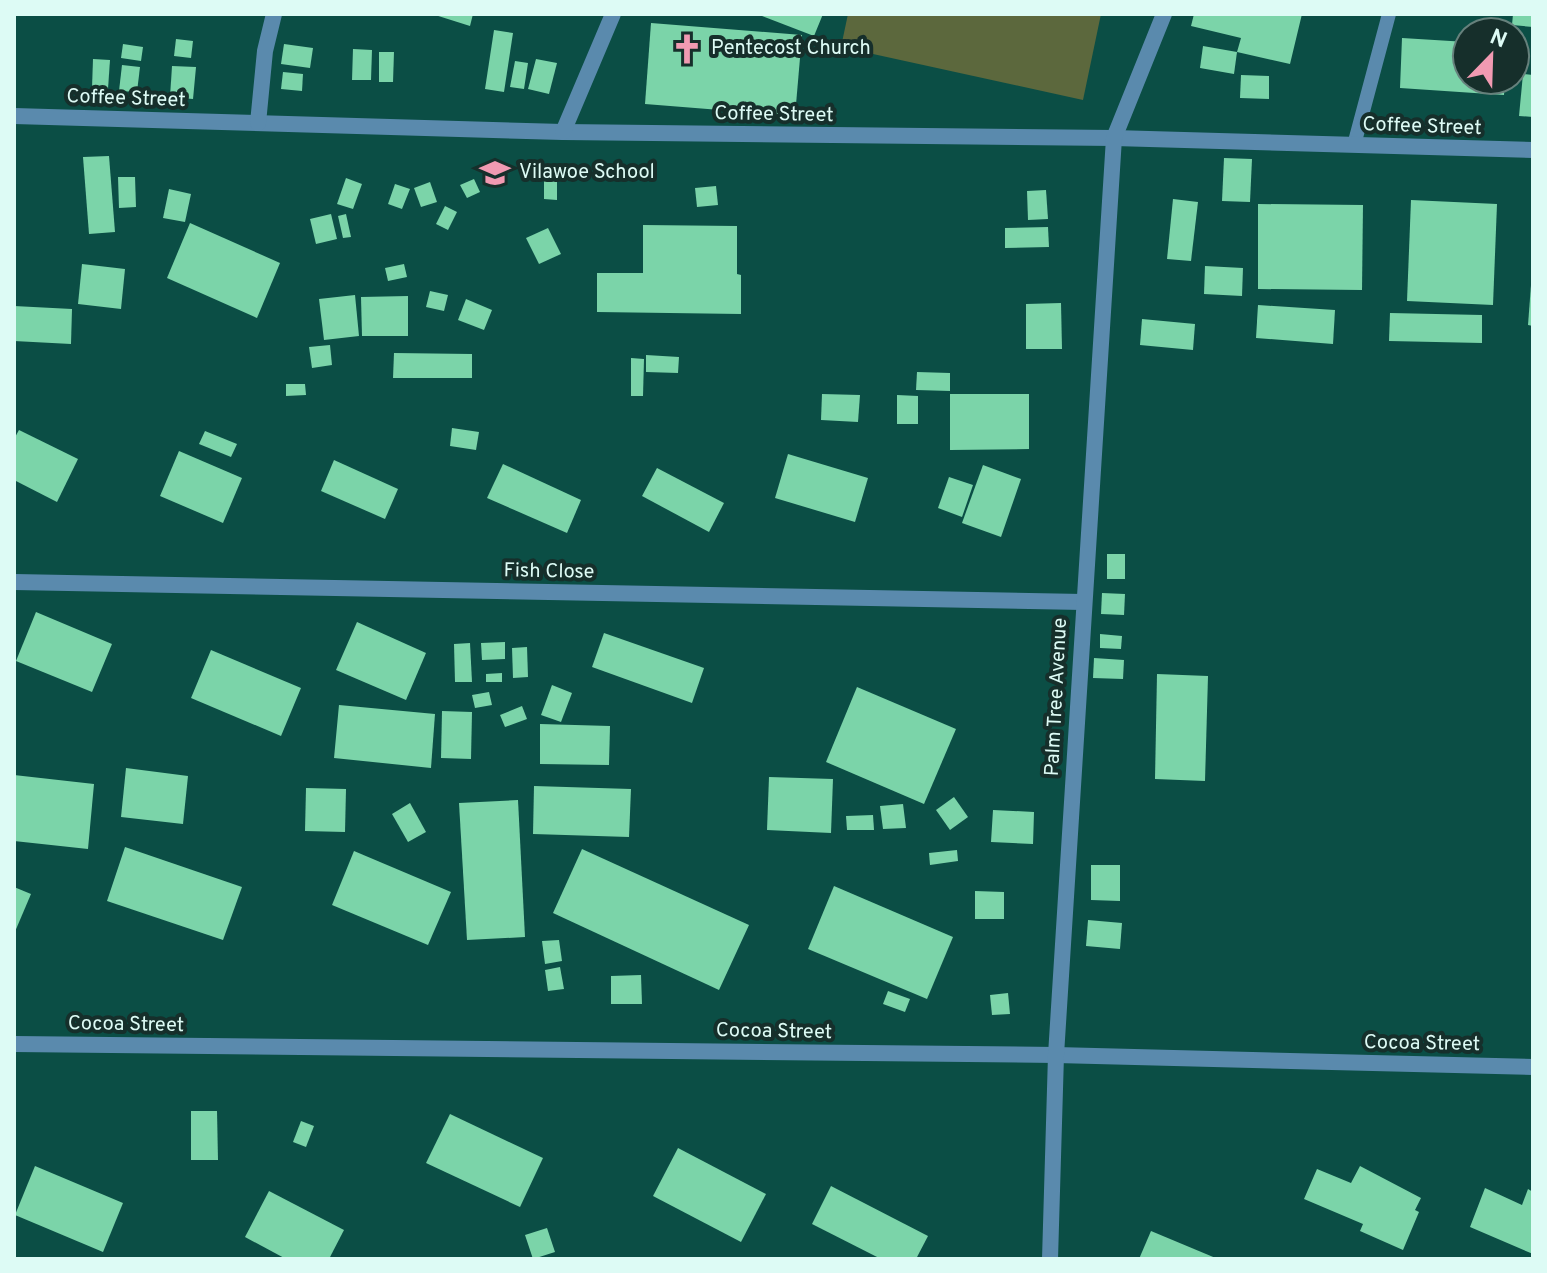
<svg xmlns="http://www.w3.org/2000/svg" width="1547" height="1273" viewBox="0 0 1547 1273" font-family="Overpass,sans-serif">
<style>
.green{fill:#5c683d}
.building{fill:#7bd4a9}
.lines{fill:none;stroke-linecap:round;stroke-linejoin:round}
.lane{stroke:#5a8aad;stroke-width:14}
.street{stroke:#5a8aad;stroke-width:16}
.labels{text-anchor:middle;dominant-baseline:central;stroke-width:8;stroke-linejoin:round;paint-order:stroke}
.poi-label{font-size:20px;fill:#ddfbf5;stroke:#162f2b;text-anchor:start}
.street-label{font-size:20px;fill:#ddfbf5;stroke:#162f2b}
</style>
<rect width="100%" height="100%" fill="#0b4e45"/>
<!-- green -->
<polygon class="green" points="848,14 1101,14 1083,100 841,47"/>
<!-- building -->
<g class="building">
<polygon points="432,14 473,14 470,26"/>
<polygon points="757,14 823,14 814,36"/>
<polygon points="1194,14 1302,14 1290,64 1237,52 1241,38 1191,26"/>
<polygon points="1513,14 1533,14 1533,27 1512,25"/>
<polygon points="651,23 802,35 795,116 645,104"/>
<polygon points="494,30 513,33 504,92 485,89"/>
<polygon points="1402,38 1467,42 1467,80 1505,80 1504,95 1400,88"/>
<polygon points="176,39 193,41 191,58 174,56"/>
<polygon points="123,44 143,47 141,61 121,58"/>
<polygon points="284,44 313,48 310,68 281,64"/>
<polygon points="1203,46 1237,52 1234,74 1200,68"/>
<polygon points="353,49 372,50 371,80 352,80"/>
<polygon points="379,52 394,52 393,82 379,82"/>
<polygon points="93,59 110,60 108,89 92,88"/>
<polygon points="536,59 557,63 549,94 528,89"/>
<polygon points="515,61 528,63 524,89 510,87"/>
<polygon points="122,65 140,67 137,92 119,91"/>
<polygon points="172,66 196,67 193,99 170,97"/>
<polygon points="283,72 303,74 302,91 281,89"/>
<polygon points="1523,74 1533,75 1533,117 1519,116"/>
<polygon points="1241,75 1269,76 1269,99 1240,98"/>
<polygon points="109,156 115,232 89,234 83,157"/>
<polygon points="1224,158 1252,159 1250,202 1222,201"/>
<polygon points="118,177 135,177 136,207 119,208"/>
<polygon points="346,178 362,184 353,209 337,204"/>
<polygon points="474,179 480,192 467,198 460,185"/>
<polygon points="544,179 557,179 557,200 544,199"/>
<polygon points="430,182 437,202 421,207 414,188"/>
<polygon points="395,184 410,189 402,209 388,204"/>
<polygon points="716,186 718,205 697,207 695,188"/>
<polygon points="169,189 191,194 185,222 163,218"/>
<polygon points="1046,190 1048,219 1028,220 1027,191"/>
<polygon points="1173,199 1198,202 1191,261 1167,259"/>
<polygon points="1411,200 1497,204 1493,305 1407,301"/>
<polygon points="1258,204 1363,205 1362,290 1258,289"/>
<polygon points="445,206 457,212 448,230 436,224"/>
<polygon points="331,214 337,239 316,244 310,219"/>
<polygon points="346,214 351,237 343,238 338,216"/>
<polygon points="190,223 280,263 257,318 167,278"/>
<polygon points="643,225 737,226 737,274 741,275 741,314 597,312 597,273 643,273"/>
<polygon points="1048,227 1049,247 1005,248 1005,228"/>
<polygon points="548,228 561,254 539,264 526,238"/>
<polygon points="82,264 125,269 121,309 78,304"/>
<polygon points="404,264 407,277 388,281 385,268"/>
<polygon points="1205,266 1243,268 1242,296 1204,294"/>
<polygon points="1531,285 1533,285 1533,326 1528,325"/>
<polygon points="430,291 448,295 444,311 426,307"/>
<polygon points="355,295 359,336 324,340 319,299"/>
<polygon points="408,296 408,336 362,336 361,297"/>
<polygon points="466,299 492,310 484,330 458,320"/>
<polygon points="1061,303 1062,349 1026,349 1026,304"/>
<polygon points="1258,305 1335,310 1333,344 1256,338"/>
<polygon points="14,306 72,309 71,344 14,341"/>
<polygon points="1390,313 1482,315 1482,343 1389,341"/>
<polygon points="1142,319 1195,324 1193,350 1140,345"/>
<polygon points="330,345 332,365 312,368 309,347"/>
<polygon points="394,353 472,354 472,378 393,378"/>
<polygon points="646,355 679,357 678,373 646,372"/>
<polygon points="631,358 644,359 643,396 631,396"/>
<polygon points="917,372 950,373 950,391 916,390"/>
<polygon points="286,384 305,384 306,395 286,396"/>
<polygon points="822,394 860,395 858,422 821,420"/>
<polygon points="950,394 1029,394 1029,449 950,450"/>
<polygon points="897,395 918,396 918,424 897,424"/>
<polygon points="452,428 479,432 476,450 450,446"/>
<polygon points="19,430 78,459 57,502 14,480 14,439"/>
<polygon points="205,431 237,444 231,457 199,444"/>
<polygon points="179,451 242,478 223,523 160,496"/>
<polygon points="788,454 868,478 855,522 775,498"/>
<polygon points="334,460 398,489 385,519 321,491"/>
<polygon points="503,464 581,500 567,533 487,498"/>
<polygon points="983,465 1021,479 1001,537 962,523"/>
<polygon points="657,468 724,503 709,532 642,496"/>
<polygon points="949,477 973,485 962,517 938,508"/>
<rect x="1107" y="554" width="18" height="25"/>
<polygon points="1102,593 1125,594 1124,615 1101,614"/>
<polygon points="36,612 112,644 92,692 16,661"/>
<polygon points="357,622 426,653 406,700 336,670"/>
<polygon points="604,633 704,668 692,703 592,667"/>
<polygon points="1100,634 1122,636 1121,649 1100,648"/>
<polygon points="505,642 505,659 482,660 481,643"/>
<polygon points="470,643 472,682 455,682 454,644"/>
<polygon points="527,647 528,677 513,678 512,648"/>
<polygon points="211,650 301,688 281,736 191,698"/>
<polygon points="1094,658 1124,660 1123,679 1093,678"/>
<polygon points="502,673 502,682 486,682 486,674"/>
<polygon points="1157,674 1208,676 1205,781 1155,779"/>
<polygon points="552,685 572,693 561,722 541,715"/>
<polygon points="857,687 956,729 924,804 826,762"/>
<polygon points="489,692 492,705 475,708 472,695"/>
<polygon points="339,705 435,714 431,768 334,758"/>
<polygon points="522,706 527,719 505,727 500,715"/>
<polygon points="442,711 472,712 471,759 441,758"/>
<polygon points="540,724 610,726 609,765 540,764"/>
<polygon points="126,768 188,776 183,824 121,817"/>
<polygon points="14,775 94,784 88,849 14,841"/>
<polygon points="769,777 833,779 831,833 767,830"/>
<polygon points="534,786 631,789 629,837 533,834"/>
<polygon points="306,788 346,789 345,832 305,831"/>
<polygon points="954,797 968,817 950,830 936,810"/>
<polygon points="518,800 525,937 467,940 459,803"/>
<polygon points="410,803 426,832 408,842 392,814"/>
<polygon points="903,804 906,828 883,829 880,806"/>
<polygon points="993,810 1034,812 1033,844 991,842"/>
<polygon points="873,815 874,830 847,830 846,816"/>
<polygon points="125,847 242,887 223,940 107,901"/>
<polygon points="582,849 749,925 719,990 553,913"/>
<polygon points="957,850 958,861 930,865 929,853"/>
<polygon points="354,851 451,892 428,945 332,905"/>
<polygon points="1091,865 1120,865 1120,901 1091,900"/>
<polygon points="834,886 953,937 927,999 808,949"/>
<polygon points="14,887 31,894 14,934"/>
<polygon points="975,891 1004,892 1004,919 975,919"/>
<polygon points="1088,920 1122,923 1120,949 1086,946"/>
<polygon points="559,940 562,961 545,964 542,941"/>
<polygon points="560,967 564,989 548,991 545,970"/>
<polygon points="641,975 642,1004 611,1004 611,976"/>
<polygon points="888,991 910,999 905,1012 883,1004"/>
<polygon points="1008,993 1010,1014 992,1015 990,995"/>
<polygon points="191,1111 217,1111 218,1160 191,1160"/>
<polygon points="450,1114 543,1158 520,1207 426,1163"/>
<polygon points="301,1121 314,1126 306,1147 293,1142"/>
<polygon points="678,1148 766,1194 741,1242 653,1196"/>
<polygon points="35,1166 123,1203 103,1252 15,1215"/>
<polygon points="1360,1166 1421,1198 1415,1210 1419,1212 1403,1250 1360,1231 1363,1224 1304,1199 1317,1169 1351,1183"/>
<polygon points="831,1186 928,1236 916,1259 881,1259 812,1224"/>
<polygon points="1485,1188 1522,1205 1528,1189 1533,1192 1533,1254 1470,1227"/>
<polygon points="269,1191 344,1230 329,1259 286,1259 245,1237"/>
<polygon points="547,1228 555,1252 533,1259 525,1235"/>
<polygon points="1151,1231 1218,1259 1139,1259"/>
</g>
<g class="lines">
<!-- lane -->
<polyline class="lane" points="1354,145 1389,14"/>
<!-- street -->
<g class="street">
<polyline points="14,116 563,132 1114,138 1533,150"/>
<polyline points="258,123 265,51 274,14"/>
<polyline points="563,132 613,14"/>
<polyline points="14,582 1083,602"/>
<polyline points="14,1044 1056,1055 1533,1067"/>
<polyline points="1050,1259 1056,1055 1114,138 1164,14"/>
</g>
</g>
<!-- icons -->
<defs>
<g id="church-bare" transform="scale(2.4)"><path d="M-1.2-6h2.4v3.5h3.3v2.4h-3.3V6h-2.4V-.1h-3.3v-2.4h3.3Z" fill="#f19ab2" stroke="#162f2b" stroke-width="2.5" paint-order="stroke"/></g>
<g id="school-bare" transform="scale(2.4)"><path d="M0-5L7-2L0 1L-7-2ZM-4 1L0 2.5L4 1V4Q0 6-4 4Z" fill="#f19ab2" stroke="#162f2b" stroke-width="2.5" paint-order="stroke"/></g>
</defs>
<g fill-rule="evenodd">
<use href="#church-bare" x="687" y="49"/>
<use href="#school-bare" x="495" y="173"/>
</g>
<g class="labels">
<!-- poi labels -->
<g class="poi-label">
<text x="711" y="49">Pentecost Church</text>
<text x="519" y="173">Vilawoe School</text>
</g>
<!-- street labels -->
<g class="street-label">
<text transform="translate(126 99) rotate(2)">Coffee Street</text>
<text transform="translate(774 115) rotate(1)">Coffee Street</text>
<text transform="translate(1422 127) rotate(2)">Coffee Street</text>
<text transform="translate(549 572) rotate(1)">Fish Close</text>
<text transform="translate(1057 697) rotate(-87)">Palm Tree Avenue</text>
<text transform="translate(126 1025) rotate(1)">Cocoa Street</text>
<text transform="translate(774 1032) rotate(1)">Cocoa Street</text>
<text transform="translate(1422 1044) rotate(1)">Cocoa Street</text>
</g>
</g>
<!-- border -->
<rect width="1547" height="1273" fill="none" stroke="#ddfbf5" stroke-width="32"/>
<!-- north arrow -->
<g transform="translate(1491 56) rotate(23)"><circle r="38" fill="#162f2b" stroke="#66817c" stroke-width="2"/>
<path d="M0-6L14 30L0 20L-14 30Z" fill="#f19ab2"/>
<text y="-12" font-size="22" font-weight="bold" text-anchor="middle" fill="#ddfbf5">N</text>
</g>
</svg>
